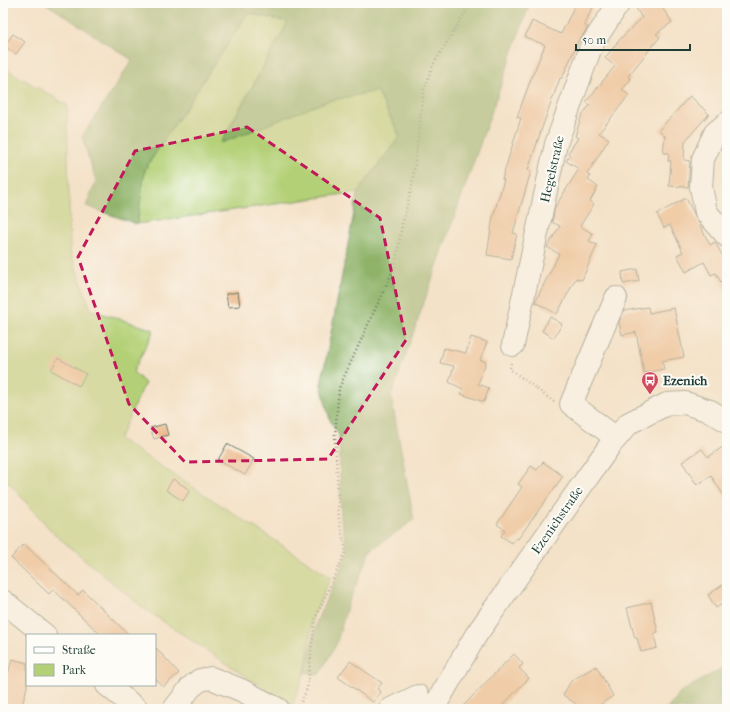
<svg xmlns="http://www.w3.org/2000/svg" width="730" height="712" viewBox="0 0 730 712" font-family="'IM FELL French Canon',serif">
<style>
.green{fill:#b3d076;stroke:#698655}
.forest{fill:#8eb267;stroke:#56784e}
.building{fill:#eab17f}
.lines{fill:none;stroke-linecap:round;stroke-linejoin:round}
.minor-casing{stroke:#6a7768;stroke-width:24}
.path{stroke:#6a7768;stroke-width:2.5;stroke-dasharray:1 3;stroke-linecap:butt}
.minor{stroke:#fff;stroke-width:22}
.marked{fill:none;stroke:#c2185b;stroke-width:3;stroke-dasharray:8 5;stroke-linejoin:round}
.labels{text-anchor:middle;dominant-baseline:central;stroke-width:4;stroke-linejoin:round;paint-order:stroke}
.street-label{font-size:13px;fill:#1f3d34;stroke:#fdfcf7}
.poi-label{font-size:13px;font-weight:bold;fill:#1f3d34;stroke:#fdfcf7;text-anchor:start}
</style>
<rect width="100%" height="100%" fill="#fdfcf7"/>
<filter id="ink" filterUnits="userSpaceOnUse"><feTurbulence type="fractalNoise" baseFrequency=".025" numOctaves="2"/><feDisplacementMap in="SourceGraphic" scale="8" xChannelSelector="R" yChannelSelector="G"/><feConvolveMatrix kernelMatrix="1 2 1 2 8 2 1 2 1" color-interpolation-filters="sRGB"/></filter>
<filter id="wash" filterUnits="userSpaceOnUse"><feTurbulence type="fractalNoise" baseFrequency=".012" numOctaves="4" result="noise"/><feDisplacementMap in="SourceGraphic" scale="16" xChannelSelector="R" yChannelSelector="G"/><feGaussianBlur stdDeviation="0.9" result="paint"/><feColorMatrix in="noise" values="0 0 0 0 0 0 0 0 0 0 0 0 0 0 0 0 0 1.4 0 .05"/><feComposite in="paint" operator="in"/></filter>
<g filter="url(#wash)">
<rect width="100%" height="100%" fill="#f4e2c8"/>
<!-- green -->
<g class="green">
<polygon points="248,13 288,22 221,142 327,101 377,91 400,137 358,192 137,224 145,169"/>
<polygon points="3,67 67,105 70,251 91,310 154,330 133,372 145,383 119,439 331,577 313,617 305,672 292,707 143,608 53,533 3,476"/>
</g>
<!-- forest -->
<g class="forest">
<polygon points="45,3 530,3 391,396 414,520 371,550 348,604 336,645 319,675 305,672 317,620 348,552 341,519 339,435 330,420 321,385 358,192 400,136 377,91 327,101 221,143 288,22 248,13 145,169 137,224 86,206 96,181 82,137 132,60"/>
<polygon points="727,665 727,709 667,709 681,692"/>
</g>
<g id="blocks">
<!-- building -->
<g class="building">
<polygon points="576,3 595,3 584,25 588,27 581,38 580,37 562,78 560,78 543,125 528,170 531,171 513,233 517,234 511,259 487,255 493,217 504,180 502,179 521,118 517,117 531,79 545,45 525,37 532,21 561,34"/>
<polygon points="633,3 659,3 672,22 656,34 660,37 628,76 631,79 622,90 629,95 599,133 609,139 587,174 590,176 588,180 598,187 590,201 594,204 580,226 593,234 589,241 597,245 582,280 576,278 557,314 535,302 559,254 547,247 560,226 552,222 555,207 579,169 566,161 570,155 568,153 578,138 575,136 582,115 590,105 586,102 615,66 605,58 621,38 642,18"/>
<polygon points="13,34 25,42 16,54 4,46"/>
<polygon points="690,96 709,114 685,141 684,160 690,161 688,187 669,186 671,161 668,161 669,153 663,153 665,136 659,130"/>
<polygon points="686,198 710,245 715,242 727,264 727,294 716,273 711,275 704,262 686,272 677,255 683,252 670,225 664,228 657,214"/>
<polygon points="637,269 639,281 623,284 622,272"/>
<polygon points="238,292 240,306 228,307 226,294"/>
<polygon points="648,307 649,313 674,308 684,357 662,361 664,369 644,373 636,332 622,335 619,322 624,311"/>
<polygon points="550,317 562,324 554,338 542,331"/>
<polygon points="471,337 487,342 480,360 486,362 478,384 489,388 484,402 461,394 463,389 449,382 454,366 440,363 444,348 466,353"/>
<polygon points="58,358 86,374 79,386 51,370"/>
<polygon points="165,424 168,435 154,439 150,428"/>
<polygon points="227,444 254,459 245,475 218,460"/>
<polygon points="727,444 727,500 711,476 697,485 682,462 702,449 708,457"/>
<polygon points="543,462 563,476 518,539 516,538 512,543 501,536 505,530 497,524 522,487 518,484 531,466 537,470"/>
<polygon points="173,479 190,490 183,501 166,490"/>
<polygon points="24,544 78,595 83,590 129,635 101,635 53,589 49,594 11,558"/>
<polygon points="727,582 727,600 716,608 708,595"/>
<polygon points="651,602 658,632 654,633 657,648 641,652 637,638 635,638 627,608"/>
<polygon points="155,647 179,673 163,687 155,678"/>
<polygon points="514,654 523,664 519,668 529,678 519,688 499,709 460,709"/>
<polygon points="12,659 27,663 27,687 21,709 3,709 3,695"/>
<polygon points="350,661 382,683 377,689 381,692 373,702 338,677"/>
<polygon points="596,666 613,696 601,704 597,709 583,709 563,695 571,681"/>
</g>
</g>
</g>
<g filter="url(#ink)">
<use href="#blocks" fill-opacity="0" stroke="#6a7768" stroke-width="1"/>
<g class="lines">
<!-- minor casing -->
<g class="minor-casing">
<g id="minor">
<polyline points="727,123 715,133 703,159 701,187 706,212 727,236"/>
<polyline points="513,345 556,144 592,44 619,3"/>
<polyline points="616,438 571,404 616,298"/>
<polyline points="3,601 45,635"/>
<polyline points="107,685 137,709"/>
<polyline points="174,709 191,687 200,680 211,678 241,690 278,709"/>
<polyline points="391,709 418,696"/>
<polyline points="433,709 476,635 611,444 629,423 667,404 685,403 710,411 727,421"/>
</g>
</g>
<!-- path -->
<g class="path">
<polyline points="511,363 510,369 554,402"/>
<polyline points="298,709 307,689 315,619 346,551 339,520 335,435 339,388 395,266 402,225 412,186 424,90 433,65 471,3"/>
</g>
<!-- minor -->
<use href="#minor" class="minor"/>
</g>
</g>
<!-- marked area -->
<path d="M0 0H730V712H0ZM 247,127 L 380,218 L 406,340 L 328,459 L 185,462 L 129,404 L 78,257 L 135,151 Z" fill="#f4e2c8" fill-opacity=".55" fill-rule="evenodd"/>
<path class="marked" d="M 247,127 L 380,218 L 406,340 L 328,459 L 185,462 L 129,404 L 78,257 L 135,151 Z"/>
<!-- icons -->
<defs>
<g id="bus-pin" transform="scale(0.9)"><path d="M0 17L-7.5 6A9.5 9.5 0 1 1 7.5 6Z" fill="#d1495b" stroke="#fdfcf7"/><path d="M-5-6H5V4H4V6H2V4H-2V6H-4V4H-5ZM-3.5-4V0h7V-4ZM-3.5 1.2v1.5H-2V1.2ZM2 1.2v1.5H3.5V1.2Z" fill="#fff"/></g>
</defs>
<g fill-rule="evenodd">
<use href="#bus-pin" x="650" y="380"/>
</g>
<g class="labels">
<!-- street labels -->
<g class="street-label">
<text transform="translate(552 169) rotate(-77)">Hegelstraße</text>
<text transform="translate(557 520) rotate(-55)">Ezenichstraße</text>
</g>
<!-- poi labels -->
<g class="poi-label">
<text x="663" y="380">Ezenich</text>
</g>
</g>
<!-- margin -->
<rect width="730" height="712" fill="none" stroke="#fdfcf7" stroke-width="16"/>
<!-- legend -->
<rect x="26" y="634" width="130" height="52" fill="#fdfcf7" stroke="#a4b0a9"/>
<rect x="34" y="647" width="20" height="6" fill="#ffffff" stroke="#a4b0a9"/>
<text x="62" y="654" font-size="12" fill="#1f3d34">Straße</text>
<rect x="34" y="664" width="20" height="12" fill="#b3d076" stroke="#a4b0a9"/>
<text x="62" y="674" font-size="12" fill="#1f3d34">Park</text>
<!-- scale -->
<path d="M576 44v6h114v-6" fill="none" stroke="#1f3d34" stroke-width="2"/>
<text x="582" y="44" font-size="12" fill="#1f3d34" stroke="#fdfcf7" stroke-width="3" paint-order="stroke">50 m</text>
</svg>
